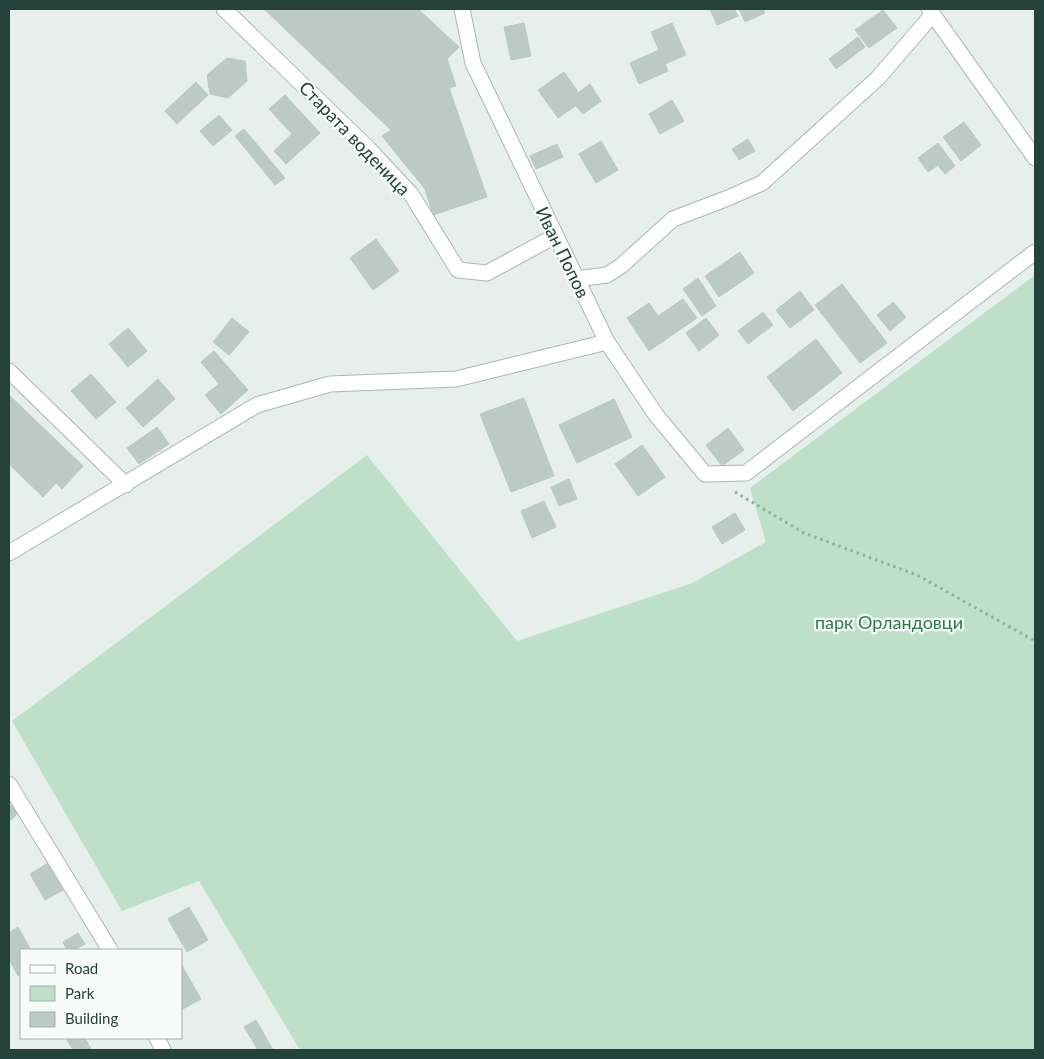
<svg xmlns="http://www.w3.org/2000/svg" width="1044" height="1059" viewBox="0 0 1044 1059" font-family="Lato,sans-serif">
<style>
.green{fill:#bfe0c8}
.building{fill:#bbcac4;stroke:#b8c9c2}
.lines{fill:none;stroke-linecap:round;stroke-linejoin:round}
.minor-casing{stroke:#a8b8b2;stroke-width:17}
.path{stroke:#86b3a5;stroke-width:3;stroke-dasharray:2.5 4;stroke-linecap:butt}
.minor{stroke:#fff;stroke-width:15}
.labels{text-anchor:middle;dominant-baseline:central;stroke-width:4.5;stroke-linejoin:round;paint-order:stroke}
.street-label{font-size:18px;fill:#24423a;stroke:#f7fbf9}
.park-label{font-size:18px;fill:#2d7a4b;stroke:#f7fbf9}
</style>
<rect width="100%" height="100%" fill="#e6efeb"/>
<!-- green -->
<polygon class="green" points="1035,275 1035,1050 300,1050 199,881 122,911 12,721 367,455 517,641 692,583 766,542 750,488"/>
<!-- building -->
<g class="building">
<polygon points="264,9 418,9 459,47 447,59 456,86 449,88 487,197 433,215 425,189 382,136 391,130"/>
<polygon points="710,9 734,9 738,16 717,25"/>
<polygon points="739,9 763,9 765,13 745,22"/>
<polygon points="883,10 897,28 869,48 855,30"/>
<polygon points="524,23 531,56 511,60 504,27"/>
<polygon points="672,23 686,55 665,64 651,32"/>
<polygon points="858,37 865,47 836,69 829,59"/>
<polygon points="659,50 668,71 639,84 630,63"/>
<polygon points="227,58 245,61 247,81 228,98 210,94 207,75"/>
<polygon points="564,72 584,100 558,118 538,90"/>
<polygon points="196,82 208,95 177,124 165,111"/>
<polygon points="590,84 601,101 583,114 576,106 584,100 579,92"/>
<polygon points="285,95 320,133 286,164 274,151 292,134 269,109"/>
<polygon points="672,100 684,121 660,134 649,114"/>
<polygon points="219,115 232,130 213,146 200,131"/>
<polygon points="964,122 981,145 961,161 943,137"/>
<polygon points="244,129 285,178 275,185 235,136"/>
<polygon points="748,139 755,151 739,160 732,149"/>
<polygon points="601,141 618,170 596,183 579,154"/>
<polygon points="938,143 955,166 945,174 938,165 928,172 918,158"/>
<polygon points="557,144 563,157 536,169 530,156"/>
<polygon points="376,239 399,271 373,290 350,258"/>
<polygon points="740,252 754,273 719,297 705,276"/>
<polygon points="698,278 716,306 702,316 683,289"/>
<polygon points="842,284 887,343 860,363 815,305"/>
<polygon points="800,291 814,310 790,328 776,310"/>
<polygon points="683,299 697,318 649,351 627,318 649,303 658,316"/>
<polygon points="893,302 906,317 890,331 877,315"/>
<polygon points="763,312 773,325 748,344 738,331"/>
<polygon points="232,318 249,332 229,355 213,342"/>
<polygon points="706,318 719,335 699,351 686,333"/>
<polygon points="128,328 147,351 128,367 109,344"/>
<polygon points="816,339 842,373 793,411 767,377"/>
<polygon points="214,351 248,390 221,414 205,395 219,384 201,362"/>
<polygon points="91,374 116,402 96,419 71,391"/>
<polygon points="158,379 175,399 143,427 126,408"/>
<polygon points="9,395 83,466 62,489 56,483 43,497 9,464"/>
<polygon points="524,398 554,476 511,492 480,414"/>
<polygon points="614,399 632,437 577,463 559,425"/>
<polygon points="157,427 169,444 139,464 127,448"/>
<polygon points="728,428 744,450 722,466 706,445"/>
<polygon points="642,445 665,477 638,496 615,464"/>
<polygon points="569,479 577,499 559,506 551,487"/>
<polygon points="544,501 556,527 532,538 521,511"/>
<polygon points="735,513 745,530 722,544 712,527"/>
<polygon points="11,805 18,813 9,822 9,806"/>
<polygon points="48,863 63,890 45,900 30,874"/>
<polygon points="189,907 208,940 187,952 168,919"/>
<polygon points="18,927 31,950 21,950 21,974 18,976 9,959 9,933"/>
<polygon points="78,933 85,944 74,950 67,950 63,942"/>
<polygon points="181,964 201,999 181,1010"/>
<polygon points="256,1020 273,1050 258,1050 244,1027"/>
<polygon points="66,1038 85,1038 91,1049 73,1050"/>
</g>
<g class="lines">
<!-- minor casing -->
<g class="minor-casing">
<g id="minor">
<polyline points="224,9 368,148 411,194 458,270 487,273 555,236"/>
<polyline points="462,9 473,63 607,342 656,415 705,474 746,473 1035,252"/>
<polyline points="929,9 1035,158"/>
<polyline points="576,279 607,275 621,266 673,219 728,198 762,183 878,78 933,14"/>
<polyline points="9,371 126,485"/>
<polyline points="9,553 257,405 330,384 456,379 607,342"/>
<polyline points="9,784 110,950"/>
<polyline points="157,1038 163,1050"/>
</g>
</g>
<!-- path -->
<polyline class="path" points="735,492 804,533 917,575 1035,641"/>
<!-- minor -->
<use href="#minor" class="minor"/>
</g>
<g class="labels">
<!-- street labels -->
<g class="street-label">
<text transform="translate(355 138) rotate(46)">Старата воденица</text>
<text transform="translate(563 252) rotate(64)">Иван Попов</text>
</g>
<!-- park labels -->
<g class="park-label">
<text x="889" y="622">парк Орландовци</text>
</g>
</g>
<!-- border -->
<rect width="1044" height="1059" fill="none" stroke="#24423a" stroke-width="20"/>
<!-- legend -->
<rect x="20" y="949" width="162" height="90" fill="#f7fbf9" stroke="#a3b1ad"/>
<rect x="30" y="965" width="25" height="8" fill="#ffffff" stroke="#a3b1ad"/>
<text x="65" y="974" font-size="15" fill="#24423a">Road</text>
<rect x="30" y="986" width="25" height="15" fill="#bfe0c8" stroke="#a3b1ad"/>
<text x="65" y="999" font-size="15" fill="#24423a">Park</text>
<rect x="30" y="1012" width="25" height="15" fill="#bbcac4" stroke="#a3b1ad"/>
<text x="65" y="1024" font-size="15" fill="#24423a">Building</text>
</svg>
